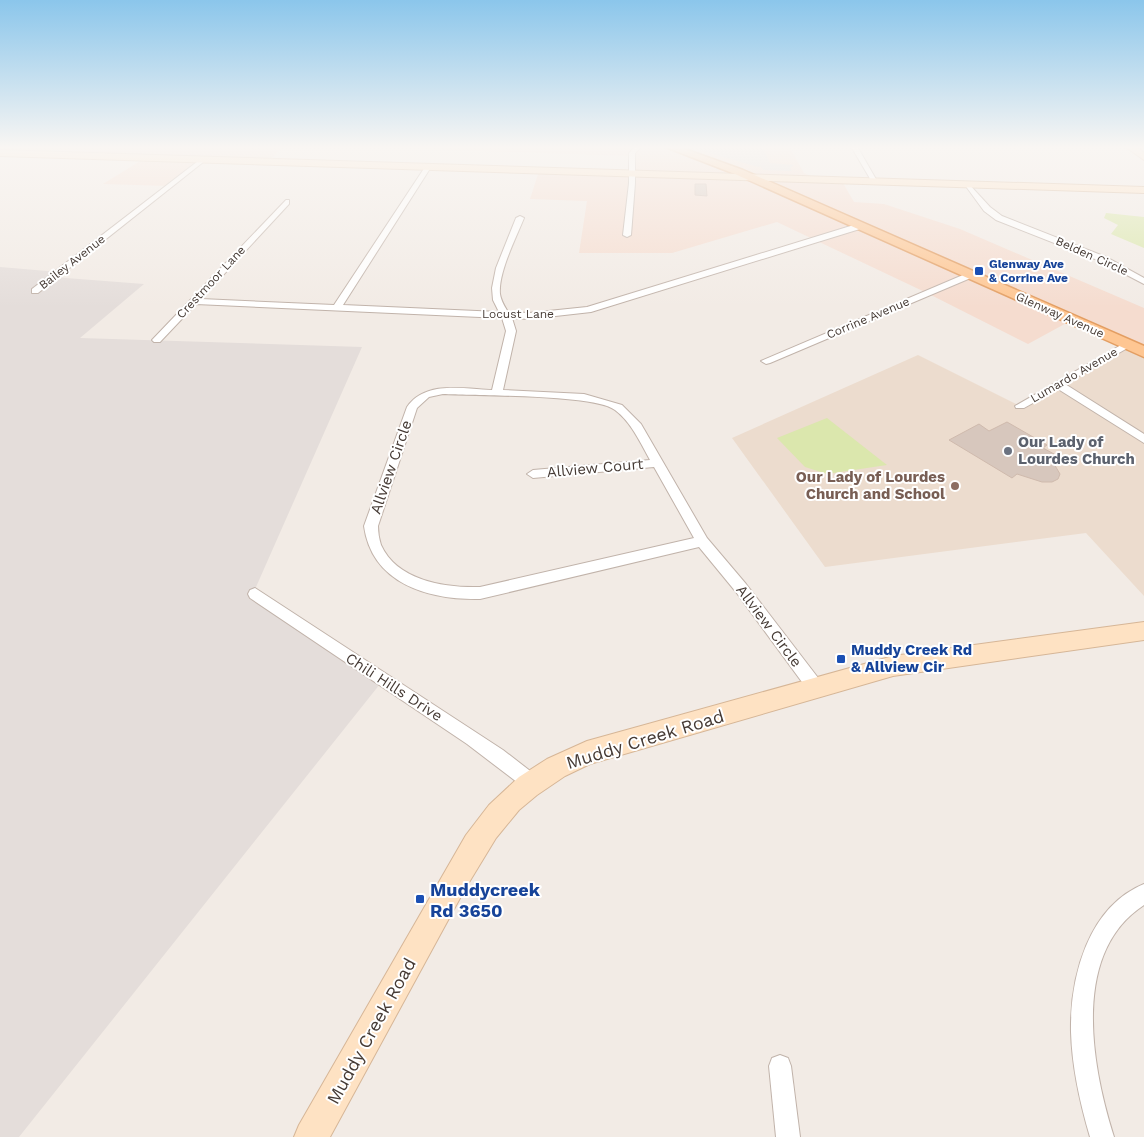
<svg xmlns="http://www.w3.org/2000/svg" width="1144" height="1137" viewBox="0 0 1144 1137" font-family="'Work Sans',sans-serif">
<style>
.commercial{fill:#f5dccf}
.industrial{fill:#e4ddda}
.education{fill:#ecdcce}
.green{fill:#dbe7ad}
.parking{fill:#e0dcda}
.building{fill:#d7c7bd;stroke:#cfbaad}
.lines{fill:none;stroke-linecap:round;stroke-linejoin:round}
.street-casing{stroke:#c1b3aa;stroke-width:2}
.secondary-casing{stroke:#d6b697;stroke-width:2}
.primary-casing{stroke:#e39e62;stroke-width:3}
.street{fill:#fff;fill-rule:evenodd}
.secondary{fill:#fee2c3;fill-rule:evenodd}
.primary{fill:#fec692;fill-rule:evenodd}
.transit-dot{fill:#1a4fb4;stroke:#fff;stroke-width:2}
.worship-dot{fill:#6b7280;stroke:#fff;stroke-width:2}
.education-dot{fill:#8d6e63;stroke:#fff;stroke-width:2}
.labels{text-anchor:middle;dominant-baseline:central;stroke-width:4;stroke-linejoin:round;paint-order:stroke}
.far-street-label{font-size:12px;fill:#453a34;stroke:#fff}
.far-transit-label{font-size:12px;font-weight:bold;fill:#164399;stroke:#fff;text-anchor:start}
.worship-label{font-size:15px;font-weight:bold;fill:#5b616d;stroke:#fff;text-anchor:start}
.street-label{font-size:15px;fill:#453a34;stroke:#fff}
.education-label{font-size:15px;font-weight:bold;fill:#785e54;stroke:#fff;text-anchor:end}
.transit-label{font-size:15px;font-weight:bold;fill:#164399;stroke:#fff;text-anchor:start}
.near-street-label{font-size:18px;fill:#453a34;stroke:#fff}
.near-transit-label{font-size:18px;font-weight:bold;fill:#164399;stroke:#fff;text-anchor:start}
</style>
<rect width="100%" height="100%" fill="#f2ebe5"/>
<!-- commercial -->
<g class="commercial">
<polygon points="0,148 282,148 269,161 204,159 169,186 103,184 145,158 0,153"/>
<polygon points="390,148 790,148 804,173 824,182 843,183 854,202 884,204 960,229 1144,308 1144,352 1072,320 1028,344 927,293 777,222 672,253 579,253 587,201 530,199 539,171 631,174 632,156"/>
</g>
<!-- industrial -->
<polygon class="industrial" points="0,267 59,272 53,277 144,284 80,338 362,347 256,587 255,594 384,679 19,1137 0,1137"/>
<!-- education -->
<polygon class="education" points="1128,344 1144,352 1144,596 1086,533 825,567 732,438 918,355 1020,406"/>
<!-- green -->
<g class="green">
<polygon points="1106,213 1144,217 1144,248 1111,234 1118,225 1104,218"/>
<polygon points="827,418 887,465 827,474 805,467 777,438"/>
</g>
<!-- parking -->
<polygon class="parking" points="692,148 763,148 770,163 794,165 790,168 792,171 763,170 760,166 758,167"/>
<!-- building -->
<g class="building">
<polygon points="695,184 706,184 707,196 695,195"/>
<polygon points="1007,422 1047,445 1043,448 1054,454 1050,457 1060,474 1058,479 1052,482 1042,482 1017,474 1012,478 949,440 979,424 989,431"/>
</g>
<g class="lines">
<!-- street casing -->
<g class="street-casing">
<g id="street">
<polygon points="634,148 640,148 635,153 635,183 631,235 627,237 623,235 629,183 629,153"/>
<polygon points="852,148 858,148 877,181 876,182 872,182"/>
<polygon points="202,158 207,159 38,293 32,293 32,289"/>
<path d="M 428,165 L 431,167 L 343,305 L 499,312 L 493,300 L 492,288 L 496,268 L 516,218 L 520,216 L 524,218 C 516,238 498,273 500,294 C 501,301 505,307 508,312 L 529,313 L 587,307 L 857,224 L 863,224 L 863,228 L 591,312 L 529,319 L 512,318 L 516,331 L 503,390 L 584,394 L 622,405 L 641,424 L 707,538 L 746,584 L 822,683 L 824,688 L 822,693 L 816,695 L 810,693 L 736,592 L 699,547 L 480,599 C 429,600 372,584 364,526 L 407,407 C 426,380 464,389 492,390 L 506,331 L 502,318 L 196,304 L 160,342 L 154,342 L 152,340 L 286,200 L 289,200 L 289,204 L 201,299 L 334,305 L 425,167 ZM 443,394 C 475,396 594,394 615,410 C 631,422 640,442 650,460 L 533,470 L 527,474 L 533,478 L 654,467 L 694,538 L 480,587 C 446,588 397,581 381,545 C 379,539 378,532 378,526 L 417,408 L 429,397 Z"/>
<polygon points="967,182 990,207 1002,216 1106,257 1144,278 1144,284 1100,261 996,220 984,211 965,185 964,184"/>
<polygon points="970,272 974,275 973,277 770,363 766,364 761,361"/>
<polygon points="1128,341 1131,342 1131,346 1065,384 1144,434 1144,443 1058,389 1024,408 1016,408 1015,406"/>
<polygon points="255,588 503,750 538,777 541,783 538,789 532,791 526,789 467,744 250,598 248,594 250,590"/>
<path d="M 1144,884 L 1144,905 C 1070,953 1092,1067 1114,1137 L 1090,1137 C 1080,1103 1072,1068 1071,1032 C 1070,977 1088,907 1144,884 Z"/>
<polygon points="780,1055 788,1058 791,1066 800,1137 776,1137 769,1066 772,1058"/>
</g>
</g>
<!-- secondary casing -->
<g class="secondary-casing">
<g id="secondary">
<polygon points="1127,148 1138,148 1144,153 1144,160"/>
<polygon points="0,150 1144,187 1144,193 0,156"/>
<polygon points="1144,622 1144,640 893,676 590,764 565,776 537,795 519,810 496,838 465,889 330,1137 294,1137 299,1125 466,835 489,805 519,777 547,759 587,741 893,656"/>
</g>
</g>
<!-- primary casing -->
<g class="primary-casing">
<polygon id="primary" points="668,148 682,148 743,170 1144,346 1144,357 735,174"/>
</g>
<!-- street -->
<use href="#street" class="street"/>
<!-- secondary -->
<use href="#secondary" class="secondary"/>
<!-- primary -->
<use href="#primary" class="primary"/>
</g>
<!-- sky -->
<linearGradient id="sky" x2="0" y2="1"><stop stop-color="#8bc6eb"/><stop offset="0.48" stop-color="#f9f6f3"/><stop offset="1" stop-color="#f9f6f3" stop-opacity="0"/></linearGradient>
<rect width="1144" height="307" fill="url(#sky)"/>
<!-- markers -->
<g class="transit-dot">
<rect x="974" y="266" width="10" height="10" rx="2.5"/>
<rect x="836" y="654" width="10" height="10" rx="2.5"/>
<rect x="415" y="894" width="10" height="10" rx="2.5"/>
</g>
<circle class="worship-dot" cx="1008" cy="451" r="5"/>
<circle class="education-dot" cx="955" cy="486" r="5"/>
<g class="labels">
<!-- far-street labels -->
<g class="far-street-label">
<text transform="translate(1092 256) rotate(24)">Belden Circle</text>
<text transform="translate(72 262) rotate(-38)">Bailey Avenue</text>
<text transform="translate(211 282) rotate(-47)">Crestmoor Lane</text>
<text x="518" y="314">Locust Lane</text>
<text transform="translate(1060 315) rotate(24)">Glenway Avenue</text>
<text transform="translate(868 318) rotate(-23)">Corrine Avenue</text>
<text transform="translate(1074 375) rotate(-30)">Lumardo Avenue</text>
</g>
<!-- far-transit labels -->
<g class="far-transit-label">
<text x="989" y="264">Glenway Ave<tspan x="989" dy="14">&amp; Corrine Ave</tspan></text>
</g>
<!-- worship labels -->
<g class="worship-label">
<text x="1018" y="442">Our Lady of<tspan x="1018" dy="17">Lourdes Church</tspan></text>
</g>
<!-- street labels -->
<g class="street-label">
<text transform="translate(391 467) rotate(-71)">Allview Circle</text>
<text transform="translate(595 468) rotate(-5)">Allview Court</text>
<text transform="translate(769 626) rotate(53)">Allview Circle</text>
<text transform="translate(394 687) rotate(33)">Chili Hills Drive</text>
</g>
<!-- education labels -->
<g class="education-label">
<text x="945" y="477">Our Lady of Lourdes<tspan x="945" dy="17">Church and School</tspan></text>
</g>
<!-- transit labels -->
<g class="transit-label">
<text x="851" y="650">Muddy Creek Rd<tspan x="851" dy="17">&amp; Allview Cir</tspan></text>
</g>
<!-- near-street labels -->
<g class="near-street-label">
<text transform="translate(645 739) rotate(-17)">Muddy Creek Road</text>
<text transform="translate(371 1031) rotate(-61)">Muddy Creek Road</text>
</g>
<!-- near-transit labels -->
<g class="near-transit-label">
<text x="430" y="889">Muddycreek<tspan x="430" dy="21">Rd 3650</tspan></text>
</g>
</g>
</svg>
